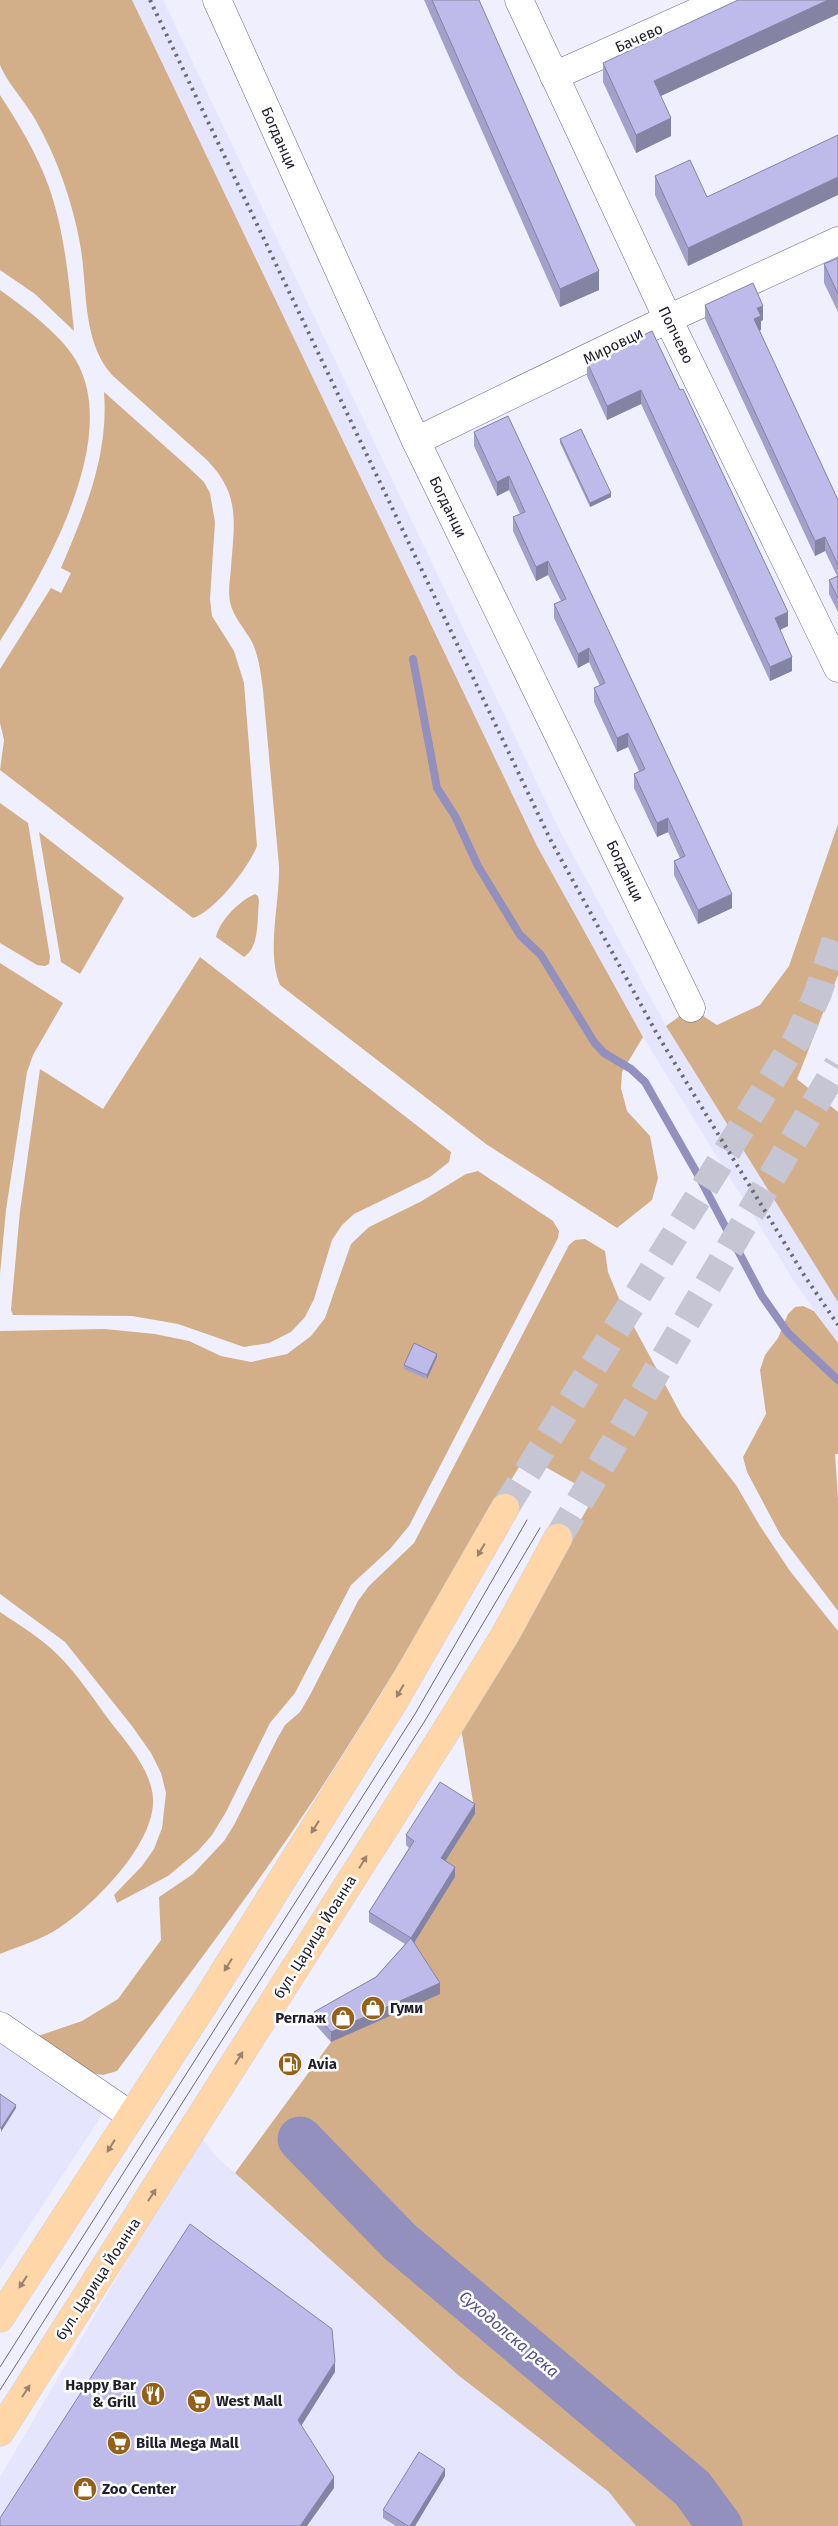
<svg xmlns="http://www.w3.org/2000/svg" width="838" height="2526" viewBox="0 0 838 2526" font-family="'Fira Sans',sans-serif">
<style>
.built{fill:#e6e5fe}
.forest{fill:#d3af89}
.lines{fill:none;stroke-linecap:round;stroke-linejoin:round}
.stream{stroke:#9490bd;stroke-width:8}
.river{stroke:#9490bd;stroke-width:45}
.major-tunnel{stroke:#c6c5d3;stroke-width:28;stroke-dasharray:28 14;stroke-linecap:butt}
.minor-casing{stroke:#6c6a88;stroke-width:29}
.major-casing{stroke:#d2d2d4;stroke-width:29}
.minor{stroke:#fff;stroke-width:28}
.major{stroke:#ffd6a8;stroke-width:28}
.tram{stroke:#6b6a76;stroke-width:1}
.rail{stroke:#6b6a76;stroke-width:4;stroke-dasharray:2.5 5;stroke-linecap:butt}
.wall{fill:#a3a1c9}
.shaded-wall{fill:#8583a4}
.building{fill:#bebbea;stroke:#8583a4}
.oneway{fill:#9a836f}
.labels{text-anchor:middle;dominant-baseline:central;stroke-width:5;stroke-linejoin:round;paint-order:stroke}
.street-label{font-size:15px;fill:#1f1e2a;stroke:#fefefe}
.poi-label{font-size:15px;font-weight:bold;fill:#1f1e2a;stroke:#fefefe;text-anchor:start}
.water-label{font-size:16px;font-style:italic;fill:#564e8a;stroke:#fefefe}
</style>
<rect width="100%" height="100%" fill="#f0effd"/>
<!-- built -->
<g class="built">
<polygon points="132,0 163,0 560,831 666,1026 838,1302 838,1343 795,1283 643,1037 537,846"/>
<polygon points="0,2010 92,2073 104,2112 0,2270"/>
<polygon points="200,2136 218,2158 458,2375 609,2492 636,2526 0,2526 0,2477"/>
</g>
<!-- forest -->
<g class="forest">
<path d="M 0,0 L 132,0 L 537,846 L 643,1037 L 622,1072 L 621,1088 L 627,1111 L 650,1136 L 658,1178 L 652,1200 L 617,1228 L 486,1144 L 280,985 C 266,951 280,903 279,866 L 263,690 C 261,674 259,657 252,642 C 245,629 233,617 230,602 C 228,591 230,579 231,568 C 234,523 241,496 208,461 L 112,375 C 81,340 88,287 80,244 C 72,200 57,158 35,119 C 26,103 6,81 0,65 C 0,54 0,14 0,0 Z"/>
<path d="M 0,95 C 19,124 37,154 49,187 C 65,233 69,282 74,331 L 35,294 L 0,270 Z"/>
<path d="M 0,290 C 25,308 66,338 79,366 C 118,445 43,575 0,641 Z"/>
<path d="M 104,392 L 187,466 L 204,482 L 210,493 L 215,522 L 210,599 L 212,616 L 234,651 L 244,683 L 257,846 C 249,867 214,912 193,918 L 0,770 L 4,740 L 0,723 L 0,669 L 51,588 L 61,593 L 71,573 L 61,568 C 85,511 109,455 104,392 Z"/>
<polygon points="0,803 28,823 50,957 49,964 45,966 37,965 0,943"/>
<polygon points="838,824 838,975 797,1079 838,1112 838,1302 666,1026 691,1008 717,1025 760,1005 789,966"/>
<polygon points="39,832 124,898 80,974 61,962"/>
<path d="M 255,894 L 258,896 L 259,901 C 257,918 260,947 244,957 L 216,937 C 220,920 239,901 255,894 Z"/>
<polygon points="200,957 451,1152 449,1162 430,1177 354,1214 342,1225 332,1240 314,1299 305,1317 291,1332 269,1343 244,1347 178,1324 132,1316 13,1315 11,1310 20,1211 40,1069 103,1109"/>
<polygon points="0,963 63,1003 33,1055 27,1072 6,1210 0,1274"/>
<polygon points="478,1171 553,1221 559,1231 558,1238 409,1526 390,1549 351,1585 295,1693 270,1723 226,1812 212,1835 198,1851 168,1876 117,1903 114,1895 142,1866 154,1849 162,1828 166,1793 161,1773 151,1753 132,1726 65,1642 0,1594 0,1331 105,1329 155,1334 189,1341 221,1356 251,1362 287,1354 311,1336 325,1318 351,1244 369,1227 420,1202 466,1174"/>
<path d="M 585,1239 L 605,1251 L 608,1272 L 620,1301 L 682,1416 L 736,1485 L 760,1526 L 790,1571 L 838,1631 L 838,2526 L 636,2526 L 609,2492 L 458,2375 L 235,2173 L 331,2042 L 411,1948 L 455,1877 L 441,1868 L 475,1814 L 461,1728 L 595,1495 L 526,1456 C 456,1568 390,1682 318,1793 C 255,1889 185,1980 117,2071 L 103,2075 L 92,2073 L 38,2036 L 82,2021 L 118,1999 L 161,1940 L 159,1897 L 193,1874 L 224,1841 L 234,1825 L 277,1739 L 285,1725 L 300,1712 L 310,1695 L 358,1601 L 369,1586 L 414,1543 L 569,1245 L 575,1240 Z"/>
<polygon points="803,1306 814,1311 838,1343 838,1454 835,1454 838,1499 838,1611 781,1536 747,1472 743,1457 766,1414 760,1370 765,1355 778,1338 788,1314 795,1307"/>
<path d="M 0,1612 C 19,1625 41,1638 58,1655 C 77,1674 93,1698 109,1720 C 126,1742 151,1769 153,1798 C 156,1843 94,1905 59,1928 C 41,1940 19,1946 0,1954 Z"/>
</g>
<g class="lines">
<!-- stream -->
<polyline class="stream" points="413,659 437,788 455,816 478,866 520,935 541,955 594,1042 604,1053 631,1069 645,1082 698,1175 762,1296 788,1333 838,1380"/>
<!-- river -->
<polyline class="river" points="300,2139 400,2242 692,2488 720,2526"/>
<!-- major-tunnel -->
<g class="major-tunnel">
<polyline points="505,1508 798,1037 818,993 838,933"/>
<polyline points="558,1538 838,1065"/>
</g>
<!-- minor casing -->
<g class="minor-casing">
<g id="minor">
<polyline points="217,0 416,441 691,1008"/>
<polyline points="519,0 668,319 838,668"/>
<polyline points="554,76 724,0"/>
<polyline points="416,441 668,319 838,241"/>
<polyline points="0,2026 130,2115"/>
</g>
</g>
<!-- major casing -->
<g class="major-casing">
<g id="major">
<polyline points="0,2318 206,2001 394,1701 505,1508"/>
<polyline points="0,2432 444,1734 505,1635 558,1538"/>
</g>
</g>
<!-- minor -->
<use href="#minor" class="minor"/>
<!-- major -->
<use href="#major" class="major"/>
<!-- tram -->
<g class="tram">
<polyline points="0,2367 415,1714 527,1520"/>
<polyline points="0,2390 426,1719 540,1528"/>
</g>
<!-- rail -->
<polyline class="rail" points="150,0 550,839 657,1034 804,1275 838,1325"/>
</g>
<!-- wall -->
<g class="wall">
<polygon points="424,0 479,0 599,290 560,307"/>
<polygon points="838,0 838,14 661,96 671,136 636,153 603,82 603,63"/>
<polygon points="655,176 707,197 688,266 655,195"/>
<polygon points="838,258 838,312 824,283 824,264"/>
<polygon points="705,305 763,320 761,321 761,330 759,331 838,500 838,612 829,594 829,580 837,576 825,551 815,556 705,319"/>
<polygon points="652,331 788,626 780,630 792,671 770,681 641,404 607,420 587,376 587,362"/>
<polygon points="508,416 732,908 698,924 674,875 674,861 680,858 668,832 657,837 634,788 634,774 639,771 628,747 617,752 594,702 594,688 600,686 589,662 578,668 554,618 554,604 561,601 548,575 536,581 513,531 513,517 520,514 509,490 497,496 474,446 474,432"/>
<polygon points="560,439 611,497 590,507 560,443"/>
<polygon points="437,1357 427,1379 404,1369 404,1365"/>
<polygon points="475,1814 445,1861 455,1877 414,1943 440,1994 331,2042 314,2023 314,2012 376,1977 405,1944 369,1922 369,1912 409,1848 406,1845 406,1835"/>
<polygon points="445,2476 415,2526 396,2526 383,2518 383,2510"/>
</g>
<!-- shaded-wall -->
<g class="shaded-wall">
<polygon points="828,0 838,0 838,14 654,99 654,81"/>
<polygon points="671,118 671,136 636,153 636,135"/>
<polygon points="838,177 838,195 688,266 688,248"/>
<polygon points="599,271 599,290 560,307 560,289"/>
<polygon points="763,306 763,320 761,321 761,330 754,333 754,319 757,308"/>
<polygon points="641,390 641,404 607,420 607,406"/>
<polygon points="509,476 509,490 497,496 497,482"/>
<polygon points="611,493 611,497 590,507 590,503"/>
<polygon points="825,537 825,551 815,556 815,541"/>
<polygon points="548,561 548,575 536,581 536,567"/>
<polygon points="788,612 788,626 775,632 775,618"/>
<polygon points="589,648 589,662 578,668 578,654"/>
<polygon points="792,657 792,671 770,681 770,667"/>
<polygon points="628,733 628,747 617,752 617,738"/>
<polygon points="668,818 668,832 657,837 657,823"/>
<polygon points="732,894 732,908 698,924 698,910"/>
<polygon points="437,1354 437,1357 427,1379 427,1375"/>
<polygon points="475,1804 475,1814 441,1868 441,1858"/>
<polygon points="455,1867 455,1877 411,1948 411,1938"/>
<polygon points="440,1983 440,1994 331,2042 331,2032"/>
<polygon points="16,2105 16,2108 1,2132 1,2128"/>
<polygon points="335,2362 335,2372 298,2431 298,2420"/>
<polygon points="445,2469 445,2476 415,2526 410,2526"/>
<polygon points="334,2477 334,2488 307,2526 300,2526"/>
</g>
<!-- building -->
<g class="building">
<polygon points="432,0 479,0 599,271 560,289"/>
<polygon points="738,0 828,0 654,81 671,118 636,135 603,63"/>
<polygon points="838,135 838,177 688,248 655,176 690,160 707,197"/>
<polygon points="838,258 838,294 824,264"/>
<polygon points="753,283 763,306 757,308 761,316 754,319 838,500 838,565 825,537 815,541 705,305"/>
<polygon points="652,331 680,390 683,389 788,612 775,618 792,657 770,667 641,390 607,406 587,362"/>
<polygon points="508,416 732,894 698,910 674,861 685,856 668,818 657,823 634,774 645,769 628,733 617,738 594,688 605,683 589,648 578,654 554,604 566,599 548,561 536,567 513,517 525,512 509,476 497,482 474,432"/>
<polygon points="581,429 611,493 590,503 560,439"/>
<polygon points="838,576 838,598 829,580"/>
<polygon points="414,1343 437,1354 427,1375 404,1365"/>
<polygon points="440,1782 475,1804 441,1858 455,1867 411,1938 369,1912 414,1841 406,1835"/>
<polygon points="411,1938 440,1983 331,2032 314,2012 376,1977"/>
<polygon points="0,2094 16,2105 1,2128 0,2128"/>
<polygon points="190,2224 332,2329 335,2362 298,2420 334,2477 300,2526 0,2526 0,2518"/>
<polygon points="419,2452 445,2469 410,2526 408,2526 383,2510"/>
</g>
<!-- one-way arrows -->
<defs><path id="oneway-solid" d="M-6-.8H1V-3.2L6.5 0L1 3.2V.8H-6Z" transform="scale(1.25)"/></defs>
<g class="oneway">
<use href="#oneway-solid" transform="translate(481 1550) rotate(120)"/>
<use href="#oneway-solid" transform="translate(400 1691) rotate(120)"/>
<use href="#oneway-solid" transform="translate(315 1827) rotate(122)"/>
<use href="#oneway-solid" transform="translate(363 1862) rotate(-58)"/>
<use href="#oneway-solid" transform="translate(228 1965) rotate(122)"/>
<use href="#oneway-solid" transform="translate(239 2058) rotate(-58)"/>
<use href="#oneway-solid" transform="translate(111 2146) rotate(122)"/>
<use href="#oneway-solid" transform="translate(152 2195) rotate(-57)"/>
<use href="#oneway-solid" transform="translate(23 2282) rotate(123)"/>
<use href="#oneway-solid" transform="translate(26 2391) rotate(-57)"/>
</g>
<!-- icons -->
<defs>
<g id="shop-disc" transform="scale(1.25)"><circle r="9.5" fill="#966018" stroke="#fefefe"/><path d="M-5-2.5h2.3a2.7 3.5 0 0 1 5.4 0H5L5.5 6h-11ZM-1.5-2.5h3a1.5 2.3 0 0 0-3 0Z" fill="#fff"/></g>
<g id="fuel-disc" transform="scale(1.25)"><circle r="9.5" fill="#966018" stroke="#fefefe"/><path d="M-5.5-6h7V0h2V4h1.3V-2.5L3-4.5l.8-.8L6-3V5H2.5V1h-1V6h-7ZM-4.2-4.7v3.2H.2V-4.7Z" fill="#fff"/></g>
<g id="restaurant-disc" transform="scale(1.25)"><circle r="9.5" fill="#966018" stroke="#fefefe"/><path d="M-5-6h1v4h1v-4h1v4h1v-4h1v5L-1.5 .5V6h-2V.5L-5-1ZM5-6V6H3V1.5H1.5Q1.5-4 5-6Z" fill="#fff"/></g>
<g id="supermarket-disc" transform="scale(1.25)"><circle r="9.5" fill="#966018" stroke="#fefefe"/><path d="M-6-5.5h2.5l.6 2H6L4.5 2H-2.5L-4.4-4H-6ZM-1.5 3.2a1.3 1.3 0 1 0 .1 0ZM3 3.2a1.3 1.3 0 1 0 .1 0Z" fill="#fff"/></g>
</defs>
<g fill-rule="evenodd">
<use href="#shop-disc" x="373" y="2008"/>
<use href="#shop-disc" x="343" y="2018"/>
<use href="#fuel-disc" x="290" y="2064"/>
<use href="#restaurant-disc" x="153" y="2394"/>
<use href="#supermarket-disc" x="199" y="2401"/>
<use href="#supermarket-disc" x="119" y="2443"/>
<use href="#shop-disc" x="85" y="2489"/>
</g>
<g class="labels">
<!-- street labels -->
<g class="street-label">
<text transform="translate(639 38) rotate(-24)">Бачево</text>
<text transform="translate(279 138) rotate(66)">Богданци</text>
<text transform="translate(676 335) rotate(64)">Попчево</text>
<text transform="translate(613 346) rotate(-26)">Мировци</text>
<text transform="translate(448 507) rotate(64)">Богданци</text>
<text transform="translate(625 871) rotate(64)">Богданци</text>
<text transform="translate(315 1937) rotate(-58)">бул. Царица Йоанна</text>
<text transform="translate(98 2279) rotate(-57)">бул. Царица Йоанна</text>
</g>
<!-- poi labels -->
<g class="poi-label">
<text x="390" y="2008">Гуми</text>
<text x="326" y="2018" text-anchor="end">Реглаж</text>
<text x="308" y="2064">Avia</text>
<text x="136" y="2385" text-anchor="end">Happy Bar<tspan x="136" dy="17">&amp; Grill</tspan></text>
<text x="216" y="2401">West Mall</text>
<text x="136" y="2443">Billa Mega Mall</text>
<text x="102" y="2489">Zoo Center</text>
</g>
<!-- water labels -->
<g class="water-label">
<text transform="translate(509 2334) rotate(40)">Суходолска река</text>
</g>
</g>
</svg>
